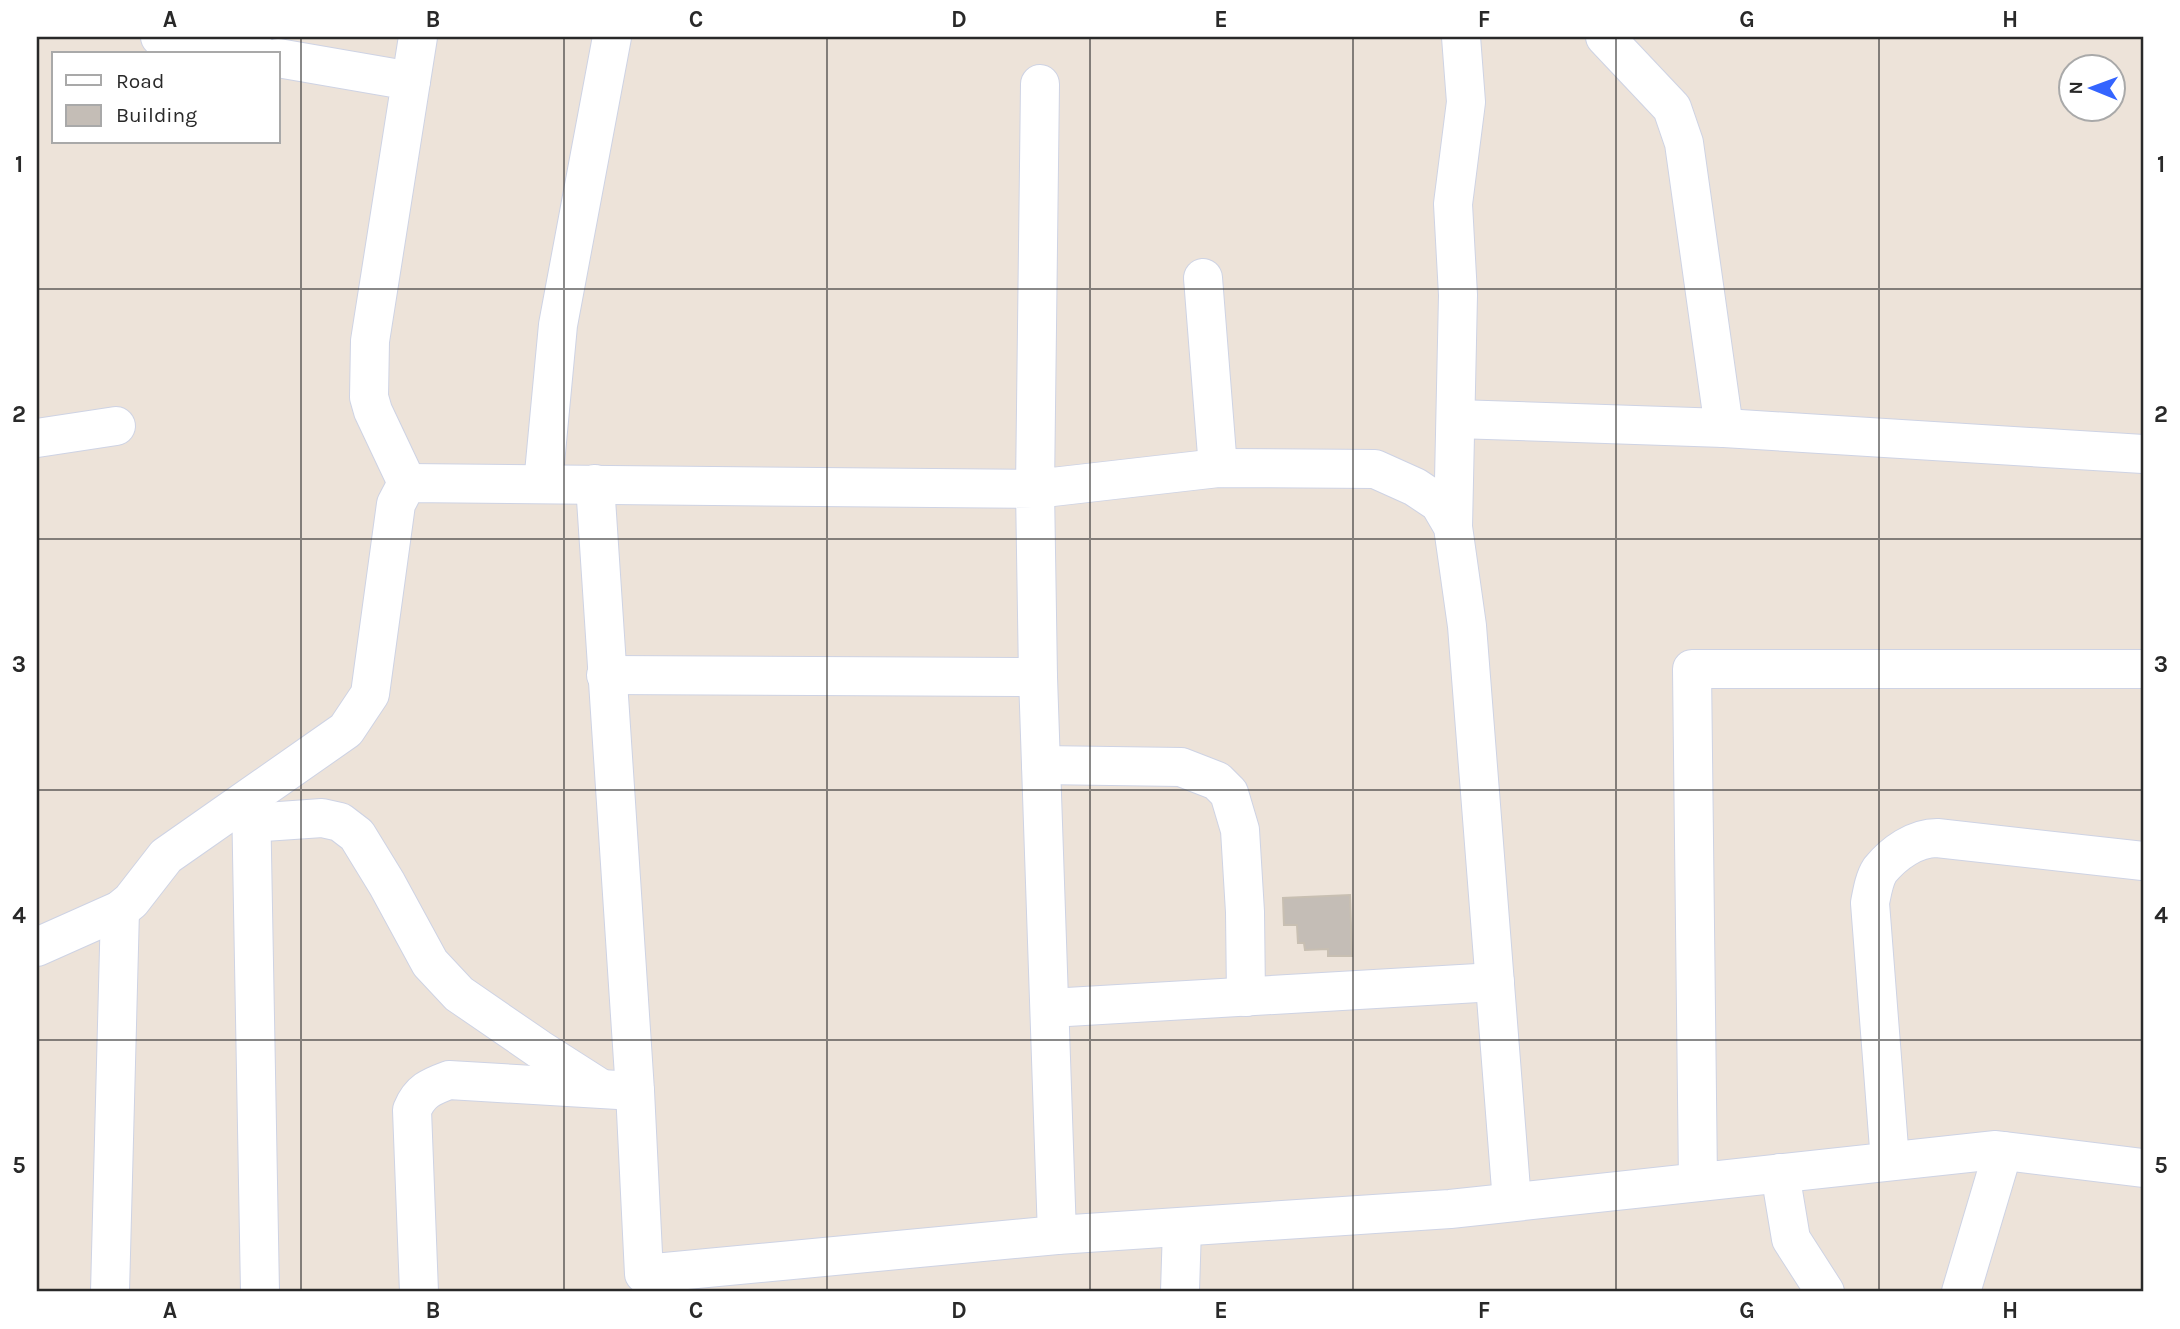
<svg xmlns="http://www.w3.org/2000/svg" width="2180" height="1329" viewBox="0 0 2180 1329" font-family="Karla,sans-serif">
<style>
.building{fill:#c4bdb6;stroke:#c8bfb2;stroke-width:2}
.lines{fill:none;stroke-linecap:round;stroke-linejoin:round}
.minor-casing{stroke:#ced3e4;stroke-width:40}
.minor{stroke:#fff;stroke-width:38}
.grid{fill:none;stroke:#292929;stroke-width:2;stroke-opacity:0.55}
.neatline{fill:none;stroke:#292929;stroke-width:2.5}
.grid-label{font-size:23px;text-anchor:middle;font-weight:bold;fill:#292929}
</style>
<rect width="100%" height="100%" fill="#ede3d9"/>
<!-- building -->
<polygon class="building" points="1350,895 1352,956 1328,956 1328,949 1305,950 1304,943 1298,943 1297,925 1284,925 1283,898"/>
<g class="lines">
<!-- minor casing -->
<g class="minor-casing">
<g id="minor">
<polyline points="160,37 259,54"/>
<polyline points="1605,37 1672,108 1684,143 1724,428"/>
<polyline points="278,58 411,81 370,341 369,397 373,411 407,483"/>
<polyline points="411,81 418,37"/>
<polyline points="1040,84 1035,489 1218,468 1375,469 1415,487 1439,503 1453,527 1467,626 1512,1202"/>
<polyline points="1203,278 1218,468"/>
<polyline points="1456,419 1724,428 2143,454"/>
<polyline points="37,438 116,426"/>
<polyline points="543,484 558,325 612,37"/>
<polyline points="595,484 635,1091"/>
<polyline points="1453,527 1458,295 1453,204 1466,102 1461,37"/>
<polyline points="606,675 1038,677"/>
<polyline points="1041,765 1181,767 1217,781 1229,793 1240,830 1245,912 1246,997"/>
<polyline points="251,798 260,1292"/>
<polyline points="251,823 322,818 340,822 357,835 387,884 430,963 459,994 539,1049 597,1086"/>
<polyline points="37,947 120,910 131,901 166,856 346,730 370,694 396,504 407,483 1035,489 1038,677 1057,1235 1450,1209 1996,1150 2143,1168"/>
<polyline points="1050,1008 1495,982"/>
<path d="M 1890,1161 L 1870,903 C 1872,893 1874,879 1880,870 C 1894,853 1915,838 1937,838 L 2143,861"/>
<polyline points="1780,1173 1791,1239 1825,1292"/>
<polyline points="1698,1182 1692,669 2143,669"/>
<polyline points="110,1292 120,910"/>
<path d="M 419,1292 L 412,1110 C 420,1091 430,1087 449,1080 L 635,1091 L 644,1274 L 1057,1235"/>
<polyline points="1180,1292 1182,1227"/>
<polyline points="1961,1292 2003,1151"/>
</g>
</g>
<!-- minor -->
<use href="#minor" class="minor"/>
</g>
<!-- grid -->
<path class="grid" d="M 301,37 L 301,1292M 564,37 L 564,1292M 827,37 L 827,1292M 1090,37 L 1090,1292M 1353,37 L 1353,1292M 1616,37 L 1616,1292M 1879,37 L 1879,1292M 37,289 L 2143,289M 37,539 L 2143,539M 37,790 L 2143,790M 37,1040 L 2143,1040"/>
<!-- border -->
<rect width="2180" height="1329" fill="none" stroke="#ffffff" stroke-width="77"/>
<!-- legend -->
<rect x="52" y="52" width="228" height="91" fill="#ffffff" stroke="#a9a9a9" stroke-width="2"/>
<rect x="66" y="75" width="35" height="10" fill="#ffffff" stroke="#a9a9a9" stroke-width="2"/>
<text x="116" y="88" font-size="21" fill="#292929">Road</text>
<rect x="66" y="105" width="35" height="21" fill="#c4bdb6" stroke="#a9a9a9" stroke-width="2"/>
<text x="116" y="122" font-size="21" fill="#292929">Building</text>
<!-- north arrow -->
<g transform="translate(2092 88) rotate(271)"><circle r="33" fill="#ffffff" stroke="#a9a9a9" stroke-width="2"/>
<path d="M0-5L12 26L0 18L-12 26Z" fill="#3464ff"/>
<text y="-10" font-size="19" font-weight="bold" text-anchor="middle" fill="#292929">N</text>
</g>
<rect x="38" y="38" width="2104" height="1252" class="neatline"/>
<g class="grid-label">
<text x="170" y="27">A</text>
<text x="433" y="27">B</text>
<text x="696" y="27">C</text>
<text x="959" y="27">D</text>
<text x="1221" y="27">E</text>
<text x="1484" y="27">F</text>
<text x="1747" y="27">G</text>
<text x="2010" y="27">H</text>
<text x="19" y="172">1</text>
<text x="2161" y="172">1</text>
<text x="19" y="422">2</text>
<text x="2161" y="422">2</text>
<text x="19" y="672">3</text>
<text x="2161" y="672">3</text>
<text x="19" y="923">4</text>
<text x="2161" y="923">4</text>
<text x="19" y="1173">5</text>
<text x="2161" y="1173">5</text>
<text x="170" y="1318">A</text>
<text x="433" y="1318">B</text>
<text x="696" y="1318">C</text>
<text x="959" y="1318">D</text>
<text x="1221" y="1318">E</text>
<text x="1484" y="1318">F</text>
<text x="1747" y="1318">G</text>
<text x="2010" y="1318">H</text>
</g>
</svg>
